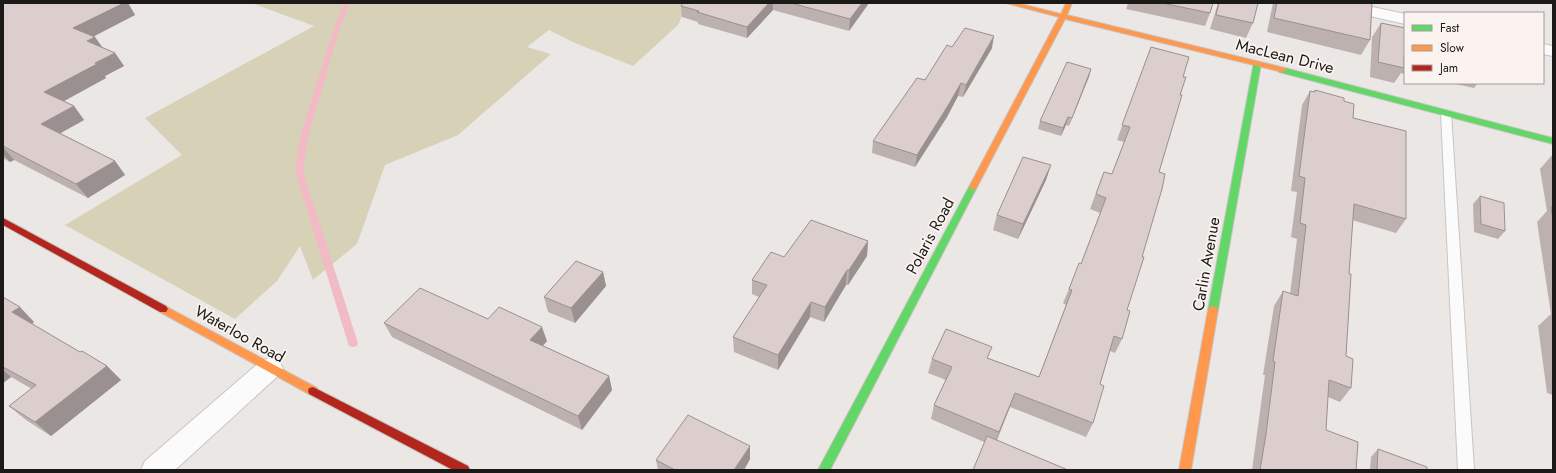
<svg xmlns="http://www.w3.org/2000/svg" width="1556" height="473" viewBox="0 0 1556 473" font-family="Jost,sans-serif">
<style>
.green{fill:#d7d2b7}
.lines{fill:none;stroke-linecap:round;stroke-linejoin:round}
.stream{fill:#f2bac5;fill-rule:evenodd}
.lane-casing{stroke:#c8c5c3;stroke-width:2}
.street-casing{stroke:#c8c5c3;stroke-width:2}
.fast-casing{stroke:#c8c5c3;stroke-width:2}
.slow-casing{stroke:#c8c5c3;stroke-width:2}
.jam-casing{stroke:#c8c5c3;stroke-width:2}
.lane{fill:#fcfbfb;fill-rule:evenodd}
.street{fill:#fcfbfb;fill-rule:evenodd}
.fast{fill:#63d668;fill-rule:evenodd}
.slow{fill:#ff974d;fill-rule:evenodd}
.jam{fill:#b3261e;fill-rule:evenodd}
.wall{fill:#bdb1af}
.shaded-wall{fill:#9a908f}
.building{fill:#dccecc;stroke:#9a908f}
.labels{text-anchor:middle;dominant-baseline:central;stroke-width:3.5;stroke-linejoin:round;paint-order:stroke}
.street-label{font-size:16px;fill:#1c1a18;stroke:#fbf3ef}
</style>
<rect width="100%" height="100%" fill="#ebe7e5"/>
<!-- green -->
<polygon class="green" points="251,3 688,3 678,25 633,66 575,43 549,30 527,47 551,54 458,135 385,165 357,244 313,280 300,246 277,281 235,319 65,225 182,155 145,118 314,26"/>
<g class="lines">
<!-- stream -->
<polygon class="stream" points="344,3 350,3 338,34 308,137 303,172 358,343 357,346 353,347 349,346 348,343 295,172 300,137 332,34"/>
<!-- lane casing -->
<g class="lane-casing">
<polygon id="lane" points="1446,110 1451,113 1474,470 1458,470 1441,113"/>
</g>
<!-- street casing -->
<g class="street-casing">
<g id="street">
<polygon points="1324,3 1354,3 1405,14 1405,24 1326,6"/>
<polygon points="1543,44 1553,46 1553,56 1543,54"/>
<polygon points="270,358 279,361 283,368 279,375 175,470 141,470 145,461 261,361"/>
</g>
</g>
<!-- fast casing -->
<g class="fast-casing">
<g id="fast">
<polygon points="1254,62 1260,62 1261,64 1218,310 1216,313 1210,313 1208,310"/>
<polygon points="1279,68 1285,68 1553,138 1553,144 1279,72"/>
<polygon points="973,184 977,187 830,470 818,470 969,187"/>
</g>
</g>
<!-- slow casing -->
<g class="slow-casing">
<g id="slow">
<polygon points="1006,3 1017,3 1061,14 1066,3 1072,3 1067,15 1285,68 1286,70 1282,72 1065,19 977,187 973,190 969,187 1059,17"/>
<polygon points="163,305 317,388 318,391 317,394 313,395 309,394 160,312 158,309 160,306"/>
<polygon points="1213,306 1216,307 1218,310 1191,470 1179,470 1208,310 1210,307"/>
</g>
</g>
<!-- jam casing -->
<g class="jam-casing">
<g id="jam">
<polygon points="3,218 166,306 168,309 166,312 160,312 3,225"/>
<polygon points="313,387 468,466 470,470 453,470 309,394 308,391 309,388"/>
</g>
</g>
<!-- lane -->
<use href="#lane" class="lane"/>
<!-- street -->
<use href="#street" class="street"/>
<!-- fast -->
<use href="#fast" class="fast"/>
<!-- slow -->
<use href="#slow" class="slow"/>
<!-- jam -->
<use href="#jam" class="jam"/>
</g>
<!-- wall -->
<g class="wall">
<polygon points="5,3 128,3 135,15 93,36 95,37 102,47 115,53 124,66 105,76 106,78 64,101 74,106 84,120 60,133 115,161 125,175 88,198 14,160 10,162 3,158 3,4"/>
<polygon points="683,3 869,3 849,31 773,10 747,38 698,24 698,22 682,17 681,6"/>
<polygon points="1128,3 1213,3 1210,13 1205,26 1126,9"/>
<polygon points="1218,3 1258,3 1253,23 1246,38 1210,29"/>
<polygon points="1273,3 1372,3 1370,40 1361,55 1267,32"/>
<polygon points="1381,23 1405,28 1405,71 1404,74 1401,73 1394,83 1370,77 1372,37"/>
<polygon points="952,47 992,48 963,97 958,96 947,117 915,167 872,153 873,141"/>
<polygon points="1151,47 1183,77 1180,95 1159,172 1127,310 1122,339 1115,353 1110,351 1100,384 1093,423 1086,437 1010,407 997,440 984,442 931,419 934,405 946,380 928,373 932,359 988,358 1039,377 1066,305 1063,303 1069,289 1081,264 1100,213 1090,209 1104,172 1112,174 1124,142 1117,140"/>
<polygon points="1091,69 1069,126 1066,125 1061,136 1038,129 1040,121"/>
<polygon points="1451,83 1478,83 1474,88"/>
<polygon points="1315,90 1344,101 1406,219 1396,233 1352,220 1349,274 1346,356 1351,388 1340,402 1328,397 1326,430 1356,470 1252,470 1265,375 1263,375 1274,306 1283,291 1290,294 1297,239 1291,237 1297,192 1291,191 1302,105 1310,91 1314,92"/>
<polygon points="1553,154 1553,395 1547,393 1538,326 1551,314 1537,222 1547,211 1540,169"/>
<polygon points="1051,165 1046,180 1018,239 993,230 997,215"/>
<polygon points="1480,196 1505,231 1498,239 1474,232 1473,204"/>
<polygon points="868,241 867,256 848,285 846,285 824,322 810,317 778,370 734,352 733,337 759,297 752,294 752,280 784,257"/>
<polygon points="603,272 606,286 575,323 548,312 544,297"/>
<polygon points="3,297 34,322 32,324 80,352 107,366 121,380 51,436 26,420 9,406 32,389 11,377 3,383"/>
<polygon points="488,319 547,341 543,346 609,376 612,390 582,430 392,337 384,323"/>
<polygon points="1378,449 1427,470 1370,470 1371,457"/>
<polygon points="750,459 744,470 658,470 656,460"/>
</g>
<!-- shaded-wall -->
<g class="shaded-wall">
<polygon points="124,3 128,3 135,15 83,42 73,28"/>
<polygon points="769,3 773,3 773,10 747,38 747,27"/>
<polygon points="862,3 869,3 849,31 850,19"/>
<polygon points="994,36 992,48 963,97 966,85"/>
<polygon points="95,37 104,50 87,41"/>
<polygon points="115,53 124,66 105,76 106,78 55,106 44,92 95,63"/>
<polygon points="1091,69 1089,77 1069,126 1072,118"/>
<polygon points="961,83 958,96 947,117 915,167 917,155"/>
<polygon points="74,106 84,120 52,138 41,124"/>
<polygon points="1068,117 1066,125 1061,136 1063,128"/>
<polygon points="3,147 14,160 10,162 3,154"/>
<polygon points="115,161 125,175 88,198 76,184"/>
<polygon points="1051,165 1046,180 1018,239 1023,224"/>
<polygon points="868,241 867,256 848,285 849,270"/>
<polygon points="847,270 846,285 824,322 825,307"/>
<polygon points="603,272 606,286 575,323 571,308"/>
<polygon points="811,302 810,317 778,370 778,355"/>
<polygon points="20,307 34,322 27,327 12,312"/>
<polygon points="542,327 547,341 535,354 530,340"/>
<polygon points="107,366 121,380 51,436 35,422"/>
<polygon points="3,370 11,377 3,383"/>
<polygon points="609,376 612,390 582,430 578,416"/>
<polygon points="1015,393 1010,407 994,446 999,432"/>
<polygon points="750,446 750,459 744,470 734,470"/>
</g>
<!-- building -->
<g class="building">
<polygon points="5,3 124,3 73,28 95,37 87,41 115,53 95,63 97,64 44,92 74,106 41,124 115,161 76,184 3,146 3,4"/>
<polygon points="683,3 769,3 747,27 697,12 699,11 681,6"/>
<polygon points="791,3 862,3 850,19"/>
<polygon points="1162,3 1213,3 1210,13"/>
<polygon points="1219,3 1258,3 1253,23 1216,15"/>
<polygon points="1277,3 1372,3 1370,40 1274,18"/>
<polygon points="1381,23 1405,28 1405,57 1404,57 1404,68 1378,62"/>
<polygon points="965,28 994,36 966,85 961,83 949,104 917,155 873,141 917,78 925,80 947,45 952,47"/>
<polygon points="1151,47 1189,57 1183,77 1186,77 1180,95 1182,95 1159,172 1165,174 1162,189 1142,257 1144,257 1127,310 1130,311 1122,339 1114,336 1100,384 1104,386 1093,423 1015,393 999,432 934,405 952,367 932,359 946,329 992,347 987,358 1039,377 1072,290 1069,289 1079,263 1081,264 1106,198 1096,194 1104,172 1112,174 1130,127 1122,125"/>
<polygon points="1067,62 1091,69 1072,118 1068,117 1063,128 1040,121"/>
<polygon points="1315,90 1344,98 1344,101 1354,104 1353,118 1406,131 1406,219 1354,204 1349,274 1351,274 1346,356 1353,359 1351,388 1329,380 1326,430 1358,442 1356,470 1260,470 1266,434 1275,362 1273,361 1283,291 1298,296 1306,225 1300,223 1305,178 1299,176 1310,91 1315,92"/>
<polygon points="1023,157 1051,165 1023,224 997,215"/>
<polygon points="1480,196 1504,203 1505,231 1481,224"/>
<polygon points="1551,207 1553,207 1553,219"/>
<polygon points="811,220 868,241 849,270 847,270 825,307 811,302 778,355 733,337 767,285 752,280 771,252 784,257"/>
<polygon points="576,261 603,272 571,308 544,297"/>
<polygon points="420,288 488,319 499,307 542,327 530,340 609,376 578,416 384,323"/>
<polygon points="3,297 20,307 12,312 80,352 82,351 107,366 35,422 9,406 36,385 3,367"/>
<polygon points="688,415 750,446 734,470 675,470 656,460"/>
<polygon points="987,436 1068,470 973,470"/>
<polygon points="1378,449 1427,467 1427,470 1377,470"/>
</g>
<g class="labels">
<!-- street labels -->
<g class="street-label">
<text transform="translate(1285 56) rotate(14)">MacLean Drive</text>
<text transform="translate(930 236) rotate(-62)">Polaris Road</text>
<text transform="translate(1206 264) rotate(-80)">Carlin Avenue</text>
<text transform="translate(240 334) rotate(29)">Waterloo Road</text>
</g>
</g>
<!-- border -->
<rect width="1556" height="473" fill="none" stroke="#1c1a18" stroke-width="8"/>
<!-- legend -->
<rect x="1404" y="12" width="140" height="72" fill="#fbf3ef" stroke="#a29c99"/>
<rect x="1412" y="25" width="20" height="6" fill="#63d668" stroke="#a29c99"/>
<text x="1440" y="32" font-size="12" fill="#1c1a18">Fast</text>
<rect x="1412" y="45" width="20" height="6" fill="#ff974d" stroke="#a29c99"/>
<text x="1440" y="52" font-size="12" fill="#1c1a18">Slow</text>
<rect x="1412" y="65" width="20" height="6" fill="#b3261e" stroke="#a29c99"/>
<text x="1440" y="72" font-size="12" fill="#1c1a18">Jam</text>
</svg>
